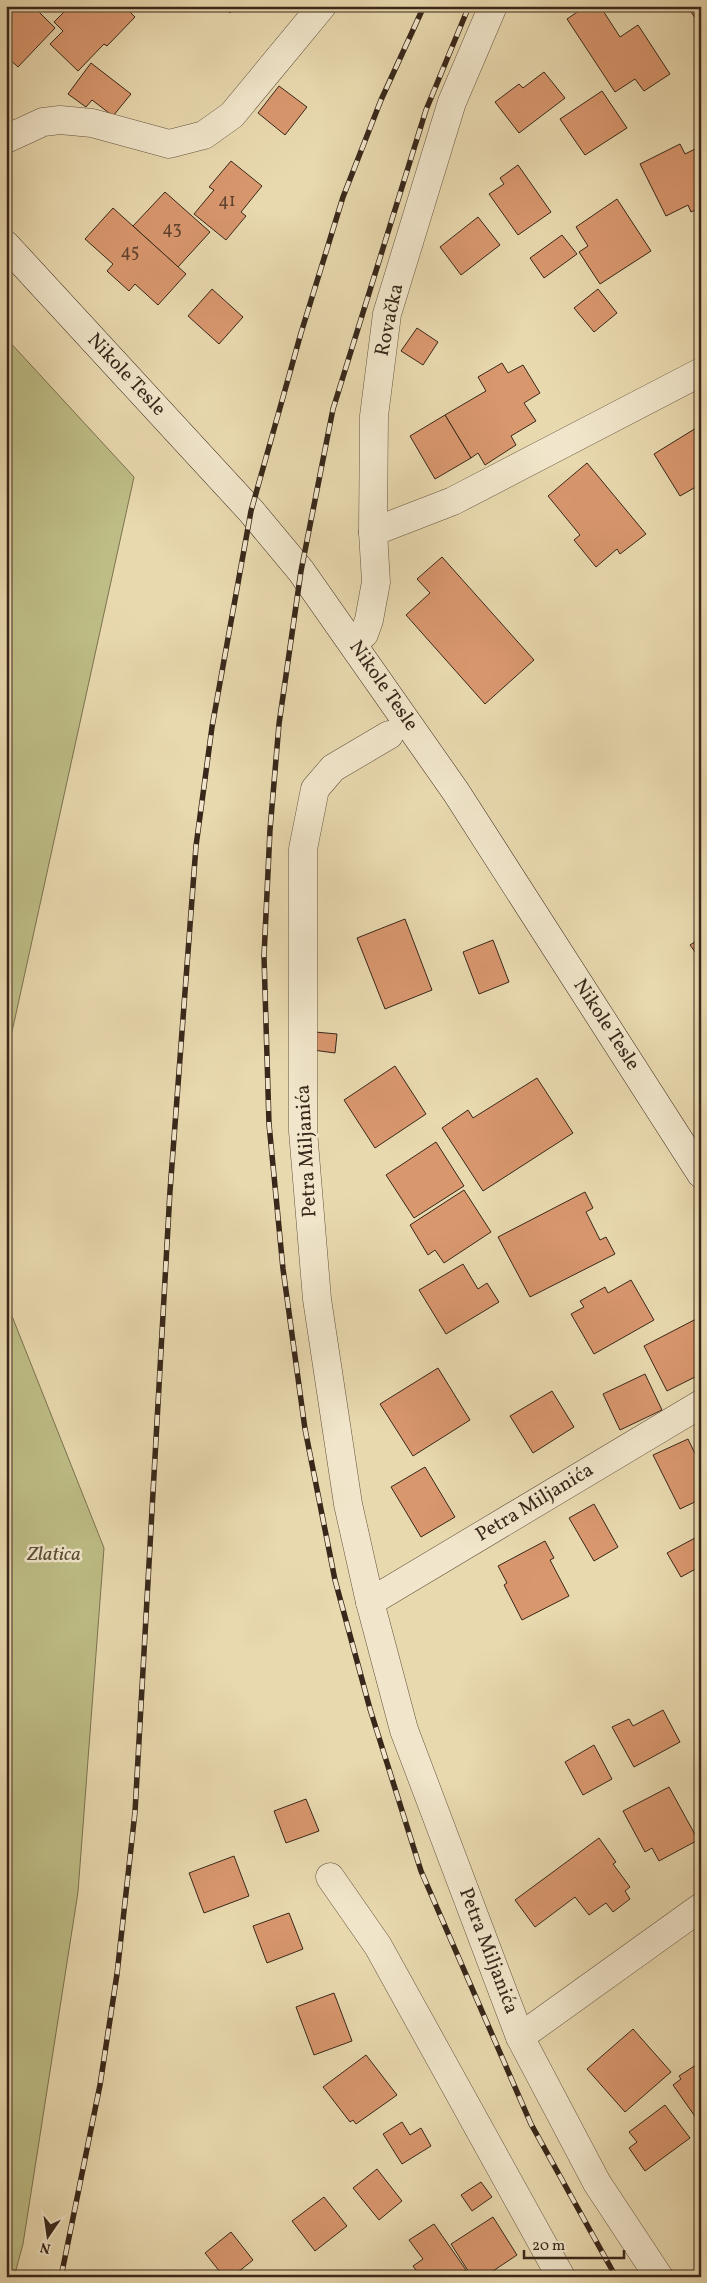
<svg xmlns="http://www.w3.org/2000/svg" width="707" height="2283" viewBox="0 0 707 2283" font-family="Vollkorn,serif">
<style>
.green{fill:#bebd86;stroke:#7b7250}
.building{fill:#d9976e;stroke:#38271a}
.lines{fill:none;stroke-linecap:round;stroke-linejoin:round}
.street-casing{stroke:#64543f;stroke-width:29}
.secondary-casing{stroke:#38271a;stroke-width:29}
.street{stroke:#f1e6cb;stroke-width:28}
.secondary{stroke:#f1e6cb;stroke-width:28}
.rail-casing{stroke:#38271a;stroke-width:5.5}
.rail{stroke:#f1e6cb;stroke-width:4;stroke-dasharray:11;stroke-linecap:butt}
.labels{text-anchor:middle;dominant-baseline:central;stroke-width:5;stroke-linejoin:round;paint-order:stroke}
.number-label{font-size:18px;fill:#60432f}
.street-label{font-size:20px;fill:#38271a;stroke:#f1e6cb}
.park-label{font-size:20px;font-style:italic;fill:#5a4c35;stroke:#f1e6cb}
</style>
<rect width="100%" height="100%" fill="#e9d9af"/>
<filter id="stains"><feTurbulence type="fractalNoise" baseFrequency=".004" numOctaves="4"/><feColorMatrix values="0 0 0 0 .2 0 0 0 0 .09 0 0 0 0 .02 0 0 0 .5 -.17"/></filter>
<radialGradient id="worn" r=".72"><stop offset=".6" stop-color="#630" stop-opacity="0"/><stop offset="1" stop-color="#630" stop-opacity=".3"/></radialGradient>
<!-- green -->
<g class="green">
<polygon points="6,338 134,477 6,1059"/>
<polygon points="6,1301 104,1548 78,1892 23,2244 14,2277 6,2277"/>
</g>
<!-- building -->
<g class="building">
<polygon points="6,6 33,6 55,28 18,67 6,56"/>
<polygon points="70,6 124,6 135,17 107,46 104,44 78,71 50,44 63,31 54,22"/>
<polygon points="221,6 236,6 230,13"/>
<polygon points="586,6 600,6 620,37 638,25 670,74 644,91 635,79 615,92 567,19"/>
<polygon points="686,6 701,6 701,25"/>
<polygon points="91,63 131,94 113,116 92,100 86,107 68,94"/>
<polygon points="544,72 565,98 519,133 495,102 519,84 523,88"/>
<polygon points="279,86 307,107 285,135 258,113"/>
<polygon points="602,91 627,128 585,155 560,119"/>
<polygon points="680,144 685,154 701,146 701,207 691,212 688,205 666,216 640,164"/>
<polygon points="231,161 262,186 241,212 246,216 226,240 194,214 214,190 209,187"/>
<polygon points="518,165 551,212 518,235 489,194 504,184 500,178"/>
<polygon points="165,192 210,232 178,267 133,226"/>
<polygon points="617,199 651,251 600,284 579,252 588,246 576,227"/>
<polygon points="113,208 186,274 158,305 135,284 129,291 107,271 113,264 85,239"/>
<polygon points="478,217 500,245 461,275 440,247"/>
<polygon points="562,235 577,254 544,278 530,258"/>
<polygon points="212,289 243,317 219,344 188,316"/>
<polygon points="598,289 617,313 594,332 574,308"/>
<polygon points="417,328 438,342 423,365 401,351"/>
<polygon points="502,363 508,373 523,365 540,393 524,403 536,421 511,436 516,445 485,465 478,453 471,458 445,415 486,391 478,377"/>
<polygon points="445,415 471,458 435,479 410,436"/>
<polygon points="701,425 701,484 680,496 654,454"/>
<polygon points="587,463 646,534 620,554 617,549 596,567 574,540 580,535 548,496"/>
<polygon points="442,557 534,660 485,704 406,615 430,593 417,579"/>
<polygon points="405,919 432,990 385,1009 357,938"/>
<polygon points="701,938 701,960 690,945"/>
<polygon points="493,940 509,982 479,994 463,952"/>
<polygon points="315,1032 337,1034 335,1053 313,1050"/>
<polygon points="395,1066 426,1114 375,1148 344,1100"/>
<polygon points="537,1078 573,1133 483,1191 442,1128 468,1110 473,1118"/>
<polygon points="436,1142 464,1186 414,1218 386,1175"/>
<polygon points="464,1190 491,1232 444,1263 435,1250 428,1255 410,1225"/>
<polygon points="585,1192 593,1208 586,1212 600,1240 606,1237 615,1254 530,1297 498,1237"/>
<polygon points="463,1264 478,1289 487,1283 499,1302 446,1334 419,1290"/>
<polygon points="631,1280 654,1320 594,1354 571,1314 584,1307 580,1301 605,1287 608,1293"/>
<polygon points="698,1318 701,1324 701,1374 667,1391 644,1346"/>
<polygon points="438,1368 470,1420 413,1456 380,1404"/>
<polygon points="645,1374 662,1410 620,1430 603,1394"/>
<polygon points="552,1391 574,1427 533,1453 510,1416"/>
<polygon points="688,1439 701,1466 701,1499 680,1509 653,1455"/>
<polygon points="425,1467 455,1517 421,1537 391,1487"/>
<polygon points="594,1504 618,1547 594,1561 569,1518"/>
<polygon points="695,1538 701,1549 701,1566 681,1577 667,1553"/>
<polygon points="545,1541 554,1558 550,1560 569,1596 522,1620 504,1585 507,1583 498,1566"/>
<polygon points="663,1710 680,1742 634,1767 612,1727 629,1719 633,1726"/>
<polygon points="594,1745 612,1779 583,1795 565,1762"/>
<polygon points="669,1787 698,1840 659,1861 652,1848 645,1852 623,1811"/>
<polygon points="306,1799 319,1831 286,1843 274,1811"/>
<polygon points="599,1838 616,1862 613,1864 630,1887 625,1891 630,1899 613,1912 606,1903 589,1915 575,1897 535,1927 515,1900"/>
<polygon points="234,1856 249,1896 204,1913 189,1873"/>
<polygon points="289,1913 303,1949 267,1963 253,1926"/>
<polygon points="334,1993 352,2041 314,2055 296,2007"/>
<polygon points="633,2029 671,2072 625,2112 587,2069"/>
<polygon points="366,2055 397,2095 356,2124 353,2120 350,2122 323,2087"/>
<polygon points="696,2065 698,2067 701,2066 701,2125 673,2085 681,2079 679,2076"/>
<polygon points="665,2105 690,2138 645,2171 629,2148 637,2142 629,2132"/>
<polygon points="402,2122 410,2135 421,2128 431,2146 402,2164 383,2134"/>
<polygon points="377,2169 402,2201 379,2220 353,2188"/>
<polygon points="481,2182 492,2197 472,2211 461,2195"/>
<polygon points="324,2197 347,2226 315,2251 292,2221"/>
<polygon points="493,2217 517,2255 484,2277 472,2277 451,2244"/>
<polygon points="434,2224 466,2270 455,2277 421,2277 413,2266 423,2259 409,2240"/>
<polygon points="231,2232 253,2260 232,2277 224,2277 205,2253"/>
</g>
<g class="lines">
<!-- street casing -->
<g class="street-casing">
<g id="street">
<polyline points="6,139 43,122 60,120 92,123 169,144 204,135 232,115 322,6"/>
<polyline points="373,532 453,501 701,372"/>
<polyline points="353,643 364,634 369,620 376,582 373,532 374,416 387,314 452,102 493,6"/>
<polyline points="389,735 333,768 315,789 303,849 303,1131 317,1299 348,1504 370,1602 404,1730 520,2037 597,2183 659,2277"/>
<polyline points="370,1602 701,1404"/>
<polyline points="330,1877 378,1946 561,2277"/>
<polyline points="520,2037 701,1907"/>
</g>
</g>
<!-- secondary casing -->
<g class="secondary-casing">
<polyline id="secondary" points="6,245 251,511 301,571 456,792 701,1174"/>
</g>
<!-- street -->
<use href="#street" class="street"/>
<!-- secondary -->
<use href="#secondary" class="secondary"/>
<!-- rail casing -->
<g class="rail-casing">
<g id="rail">
<polyline points="469,6 426,110 333,409 301,571 279,724 270,830 264,956 269,1124 283,1269 305,1429 335,1580 370,1709 421,1871 531,2124 616,2277"/>
<polyline points="61,2277 100,2085 117,1974 135,1812 170,1191 196,846 212,727 251,511 301,333 343,197 381,100 424,6"/>
</g>
</g>
<!-- rail -->
<use href="#rail" class="rail"/>
</g>
<g class="labels">
<!-- number labels -->
<g class="number-label">
<text x="227" y="201">41</text>
<text x="172" y="229">43</text>
<text x="130" y="252">45</text>
</g>
<!-- street labels -->
<g class="street-label">
<text transform="translate(390 320) rotate(-78)">Rovačka</text>
<text transform="translate(126 375) rotate(47)">Nikole Tesle</text>
<text transform="translate(383 686) rotate(55)">Nikole Tesle</text>
<text transform="translate(606 1025) rotate(57)">Nikole Tesle</text>
<text transform="translate(307 1151) rotate(-93)">Petra Miljanića</text>
<text transform="translate(535 1503) rotate(-31)">Petra Miljanića</text>
<text transform="translate(488 1951) rotate(69)">Petra Miljanića</text>
</g>
<!-- park labels -->
<g class="park-label">
<text x="54" y="1555">Zlatica</text>
</g>
</g>
<!-- margin -->
<rect width="707" height="2283" fill="none" stroke="#e9d9af" stroke-width="25"/>
<rect x="8" y="8" width="692" height="2268" fill="none" stroke="#38271a" stroke-width="2.5"/>
<rect x="12" y="12" width="682" height="2258" fill="none" stroke="#38271a"/>
<!-- north arrow -->
<g transform="translate(48 2236) rotate(193)" stroke="#f1e6cb" stroke-width="4" paint-order="stroke">
<path d="M0-4L9 19L0 12L-9 19Z" fill="#38271a"/>
<text y="-8" font-size="14" font-weight="bold" text-anchor="middle" fill="#38271a">N</text>
</g>
<!-- scale -->
<path d="M524 2250v8h100v-8" fill="none" stroke="#38271a" stroke-width="2.5"/>
<text x="532" y="2250" font-size="15" fill="#38271a" stroke="#f1e6cb" stroke-width="4" paint-order="stroke">20 m</text>
<rect width="100%" height="100%" filter="url(#stains)"/>
<rect width="100%" height="100%" fill="url(#worn)"/>
</svg>
